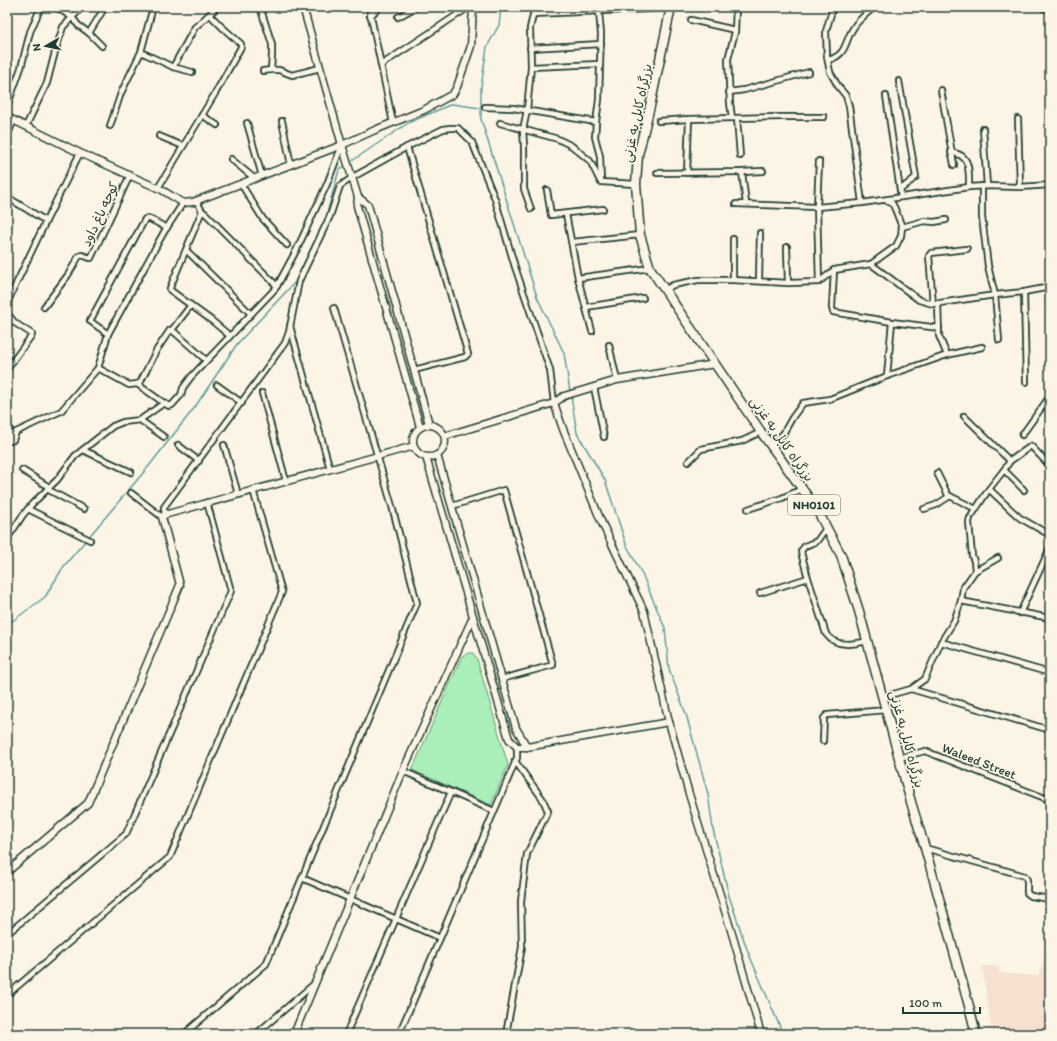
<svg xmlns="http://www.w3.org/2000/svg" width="1057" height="1041" viewBox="0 0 1057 1041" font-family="Itim,'Playpen Sans Arabic',sans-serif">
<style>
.built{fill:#f6e1d0}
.green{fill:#aaeeb9;stroke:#649676}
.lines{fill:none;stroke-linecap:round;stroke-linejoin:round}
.stream{stroke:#5f9c9c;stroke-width:1.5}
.street-casing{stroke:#1f3d34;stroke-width:8}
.secondary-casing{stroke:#1f3d34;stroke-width:9}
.highway-casing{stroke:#1f3d34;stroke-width:11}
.street{stroke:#fcf5e5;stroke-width:4.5}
.secondary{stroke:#fcf5e5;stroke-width:6}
.highway{stroke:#fcf5e5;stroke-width:8}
.labels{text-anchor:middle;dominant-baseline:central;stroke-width:3.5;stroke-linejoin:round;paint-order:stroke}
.shield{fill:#fcf5e5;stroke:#617469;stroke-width:1}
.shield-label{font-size:12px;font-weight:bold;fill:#1f3d34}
.street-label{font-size:13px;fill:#1f3d34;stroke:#fcf5e5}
</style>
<rect width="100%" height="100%" fill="#fcf5e5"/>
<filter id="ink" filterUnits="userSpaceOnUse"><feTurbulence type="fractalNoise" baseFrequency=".025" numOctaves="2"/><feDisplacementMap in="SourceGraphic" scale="8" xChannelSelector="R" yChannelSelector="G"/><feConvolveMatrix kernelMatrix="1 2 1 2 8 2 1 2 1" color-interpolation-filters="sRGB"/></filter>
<g filter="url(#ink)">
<!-- built -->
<polygon class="built" points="1046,958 1050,958 1050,1034 992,1034 982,966 997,966 1000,973 1038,976"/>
<!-- green -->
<polygon class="green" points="468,653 473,653 477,659 508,765 491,805 412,770 462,656"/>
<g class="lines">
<!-- stream -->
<g class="stream">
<polyline points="501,7 499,25 487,47 481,87 481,119 537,297 564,353 570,392"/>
<polyline points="349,163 408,123 452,104 480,108"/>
<polyline points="318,236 326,217 339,170 346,165"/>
<polyline points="571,396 577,433 605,480 626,544 642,574 665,628 669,669 686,714 708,794 713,829 729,896 748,952 783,1034"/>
<polyline points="7,625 45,597 64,566 149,466 195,407 237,344 298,279"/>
</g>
<!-- street casing -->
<g class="street-casing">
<g id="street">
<polyline points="56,7 72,17 78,25 89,33 102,46"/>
<polyline points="260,7 272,44 272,55 271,70"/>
<polyline points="369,7 393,123"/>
<polyline points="833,7 826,31 827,57 830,72 838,86 846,96 849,106 862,203"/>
<polyline points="1041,7 1050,10"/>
<polyline points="599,12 601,34 600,64 599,100 596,122 595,137 600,156 601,182"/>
<polyline points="533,14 671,8"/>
<polyline points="370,16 380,7"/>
<polyline points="398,17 416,7"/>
<polyline points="691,20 735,30"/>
<polyline points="89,33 105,7"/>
<polyline points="530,48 601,44"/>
<polyline points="141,52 173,67 192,72"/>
<path d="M 828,60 C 848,55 844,41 854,27 C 858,20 868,13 874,7"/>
<polyline points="381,65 469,7"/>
<polyline points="173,67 195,27 200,23 217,7"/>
<polyline points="531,67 600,64"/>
<polyline points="263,71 271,70 279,70 292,75 320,68"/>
<polyline points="899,81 916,177 900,190"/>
<polyline points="941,90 954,165"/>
<polyline points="729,92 744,90 809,72"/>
<polyline points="886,96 901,197"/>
<polyline points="7,107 21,68 30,32 41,7"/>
<polyline points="485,107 513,108 596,122"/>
<polyline points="202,115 217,125"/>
<polyline points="732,118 730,103 728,59 735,32 736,7"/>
<polyline points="737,118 740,156"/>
<polyline points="1018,119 1020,187"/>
<polyline points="282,121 291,165"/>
<polyline points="659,121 689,119 781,117 824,117"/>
<polyline points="247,123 262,176"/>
<polyline points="500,123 558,139 572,146 590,161 600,181"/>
<polyline points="26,126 47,83 55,52 63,27 82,7"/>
<polyline points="110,126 121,93 141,52 153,7"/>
<polyline points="983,129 987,186"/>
<polyline points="7,136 14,120"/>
<polyline points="159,136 183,146"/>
<polyline points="407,147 468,354 465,357 414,370"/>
<path d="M 951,153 C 971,153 969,173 969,187"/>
<polyline points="231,159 255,179"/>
<polyline points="819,161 817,207 819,282"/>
<polyline points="742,172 746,204"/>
<polyline points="657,173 742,172 763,171"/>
<polyline points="687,173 689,119"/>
<polyline points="601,182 636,184"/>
<polyline points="241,184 263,219 287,245"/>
<polyline points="982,186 982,217 988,266 995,295 999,340"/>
<polyline points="158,188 216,92 241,47 241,44 222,27 210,15"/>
<polyline points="547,190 551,215 603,209"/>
<polyline points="7,197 46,221"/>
<polyline points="196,200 202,211 206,214 277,286"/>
<polyline points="736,204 817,207 862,203 969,187 987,186 1020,187 1050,185"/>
<polyline points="531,209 524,189 524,146 523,130 527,110 531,67 530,28 535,7"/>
<polyline points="202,211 170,288 170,290 211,320 230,336"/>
<polyline points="566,214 578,278 592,331"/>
<polyline points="902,227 924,221 934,222 946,220"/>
<polyline points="733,239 733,280"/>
<polyline points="572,242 640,235"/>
<polyline points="787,247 788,283"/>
<polyline points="186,250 251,314"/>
<polyline points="871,264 919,300 933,304 995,295 1024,292 1050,287"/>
<polyline points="834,270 832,308 833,312 892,322 939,328"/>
<polyline points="578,278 650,268"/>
<polyline points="759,281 760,233"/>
<polyline points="1049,287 1050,306"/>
<polyline points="665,290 673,285 698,280 733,280 788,283 819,282 834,270 871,264 896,246 901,236 902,227 895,209 892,203 885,200"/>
<polyline points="1024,292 1026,382"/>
<polyline points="7,303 46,221 80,153"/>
<polyline points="938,303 939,336 947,355"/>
<polyline points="933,304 929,256 931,253 967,249"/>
<polyline points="44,307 68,275 79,256 82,255 90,258 91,258 130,175"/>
<polyline points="586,307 643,298"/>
<polyline points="7,313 15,323 32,334 32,335 7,369"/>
<polyline points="290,326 330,469"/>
<polyline points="172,330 191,305"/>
<polyline points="108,334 90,321 145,219 148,218 167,228"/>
<polyline points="609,345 617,380"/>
<polyline points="98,368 129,385 137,384 164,403"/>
<polyline points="887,376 892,322"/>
<polyline points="137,384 140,383 156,351 170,330 172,330 206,360"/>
<polyline points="217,385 242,403"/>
<polyline points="594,387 604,437"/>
<polyline points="262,393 286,481"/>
<polyline points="964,416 1010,461"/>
<polyline points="7,419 12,439"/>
<polyline points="140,420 164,437"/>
<polyline points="1022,435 1050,396"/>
<polyline points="7,442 13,440 16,432 61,411 98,368 108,334 164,232 183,203"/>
<polyline points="178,445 199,461"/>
<polyline points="224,445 238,494"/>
<polyline points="770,445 783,434 792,418 803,403 830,399 887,376 947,355 982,347"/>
<polyline points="83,450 131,472"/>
<polyline points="688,462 701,449 742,441 761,432"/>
<polyline points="22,470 49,487"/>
<polyline points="1004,470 1024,490"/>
<polyline points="937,473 948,495 976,509"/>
<polyline points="47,489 84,509"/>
<polyline points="989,489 1009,508 1020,518 1050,535"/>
<polyline points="131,493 162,517"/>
<polyline points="452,506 504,490 553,665 502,679"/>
<polyline points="28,509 90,540"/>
<polyline points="748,509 782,498 802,489"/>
<polyline points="924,509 936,505 950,496"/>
<polyline points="167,514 164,510 164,507 285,343 289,332 299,281 330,216 340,186 343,184 353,177 407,147 443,129 450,128 458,128 472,142 495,199 515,267 550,370 554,403"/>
<polyline points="972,515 989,489 1004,470 1010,461 1031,446 1050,466"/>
<polyline points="970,518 969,522 972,556 974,561 975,571"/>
<path d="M 827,527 L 817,541 L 805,546 L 801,551 L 802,556 L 808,578 L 826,634 C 836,648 854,644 868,641"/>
<polyline points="7,539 23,515 32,504 57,480 75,456 113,426 123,422 140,420 164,403 169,406 172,405 181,395 183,388 191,377 274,290 277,286 297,249 327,184 342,145"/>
<polyline points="760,593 808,578"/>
<polyline points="961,601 1050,618"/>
<polyline points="1020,613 1050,548"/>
<polyline points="941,642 1050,673"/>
<polyline points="911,689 1050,730"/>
<polyline points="883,697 911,689 925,679 941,642 954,621 961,601 963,588 975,571 998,558"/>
<polyline points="823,741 824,718 827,715 886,710"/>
<polyline points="899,758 925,751 1050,800"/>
<polyline points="403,771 494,811"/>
<polyline points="925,848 1025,876 1027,880 1027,893 1031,896 1050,899"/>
<polyline points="302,878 440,938"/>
<polyline points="7,934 126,834 231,591 207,502"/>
<polyline points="7,995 170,857 282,592 253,490"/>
<polyline points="184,1034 266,964 417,603 392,506 334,308"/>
<polyline points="256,1034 314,984"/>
<polyline points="346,1034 451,792"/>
<polyline points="399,1034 517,758 517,747"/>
<polyline points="506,1034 522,947 521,901 527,854 548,811 542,798 515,761"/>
</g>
</g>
<!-- secondary casing -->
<g class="secondary-casing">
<g id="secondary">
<polyline points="303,7 342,145 358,197 357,206 420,427"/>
<polyline points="7,117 80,153 162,190 183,203 193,202 342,145 375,130 424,110 453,94 457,87 471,46 473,7"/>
<polyline points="358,197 368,205 429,424"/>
<polyline points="554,403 563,429 601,521 644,611 669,722 689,794 733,937 761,1034"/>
<circle cx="429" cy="441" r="16"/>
<polyline points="445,436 554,403 564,396 617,380 715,364"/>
<polyline points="437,455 516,728 527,747"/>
<polyline points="426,457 509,739 517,747 527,747 669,722"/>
<polyline points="7,872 88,803 180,585 162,517 164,515 414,446"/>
<polyline points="294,1034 403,771 473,617"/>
</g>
</g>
<!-- highway casing -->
<g class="highway-casing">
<polyline id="highway" points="671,7 651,102 638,155 636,184 640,235 650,268 761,432 816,508 841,555 859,611 911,802 925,848 969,1006 976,1034"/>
</g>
<!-- street -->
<use href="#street" class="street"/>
<!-- secondary -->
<use href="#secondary" class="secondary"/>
<!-- highway -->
<use href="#highway" class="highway"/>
</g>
</g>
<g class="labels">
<!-- shield labels -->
<rect class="shield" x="788" y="495" width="52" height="20" rx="3"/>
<g class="shield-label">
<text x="814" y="505">NH0101</text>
</g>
<!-- street labels -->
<g class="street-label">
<text transform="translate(637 113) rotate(-78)">بزرگراه کابل به غزنی</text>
<text transform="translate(100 214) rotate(-65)">کوچه باغ داود</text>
<text transform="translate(782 439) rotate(55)">بزرگراه کابل به غزنی</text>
<text transform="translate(907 739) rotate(75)">بزرگراه کابل به غزنی</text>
<text transform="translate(979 761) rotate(21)">Waleed Street</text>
</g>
</g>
<!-- margin -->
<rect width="1057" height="1041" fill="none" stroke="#fcf5e5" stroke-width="24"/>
<rect x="12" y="12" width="1033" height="1017" fill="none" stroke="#1f3d34" stroke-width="1.5" filter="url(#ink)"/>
<!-- north arrow -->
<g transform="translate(46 46) rotate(261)" stroke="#fcf5e5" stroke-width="3" paint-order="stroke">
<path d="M0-3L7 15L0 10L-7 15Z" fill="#1f3d34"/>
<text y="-6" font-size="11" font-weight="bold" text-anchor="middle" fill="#1f3d34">N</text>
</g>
<!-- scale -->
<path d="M903 1007v6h77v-6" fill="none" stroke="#1f3d34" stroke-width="2"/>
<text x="909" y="1007" font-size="12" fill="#1f3d34" stroke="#fcf5e5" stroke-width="3" paint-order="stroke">100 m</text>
</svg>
